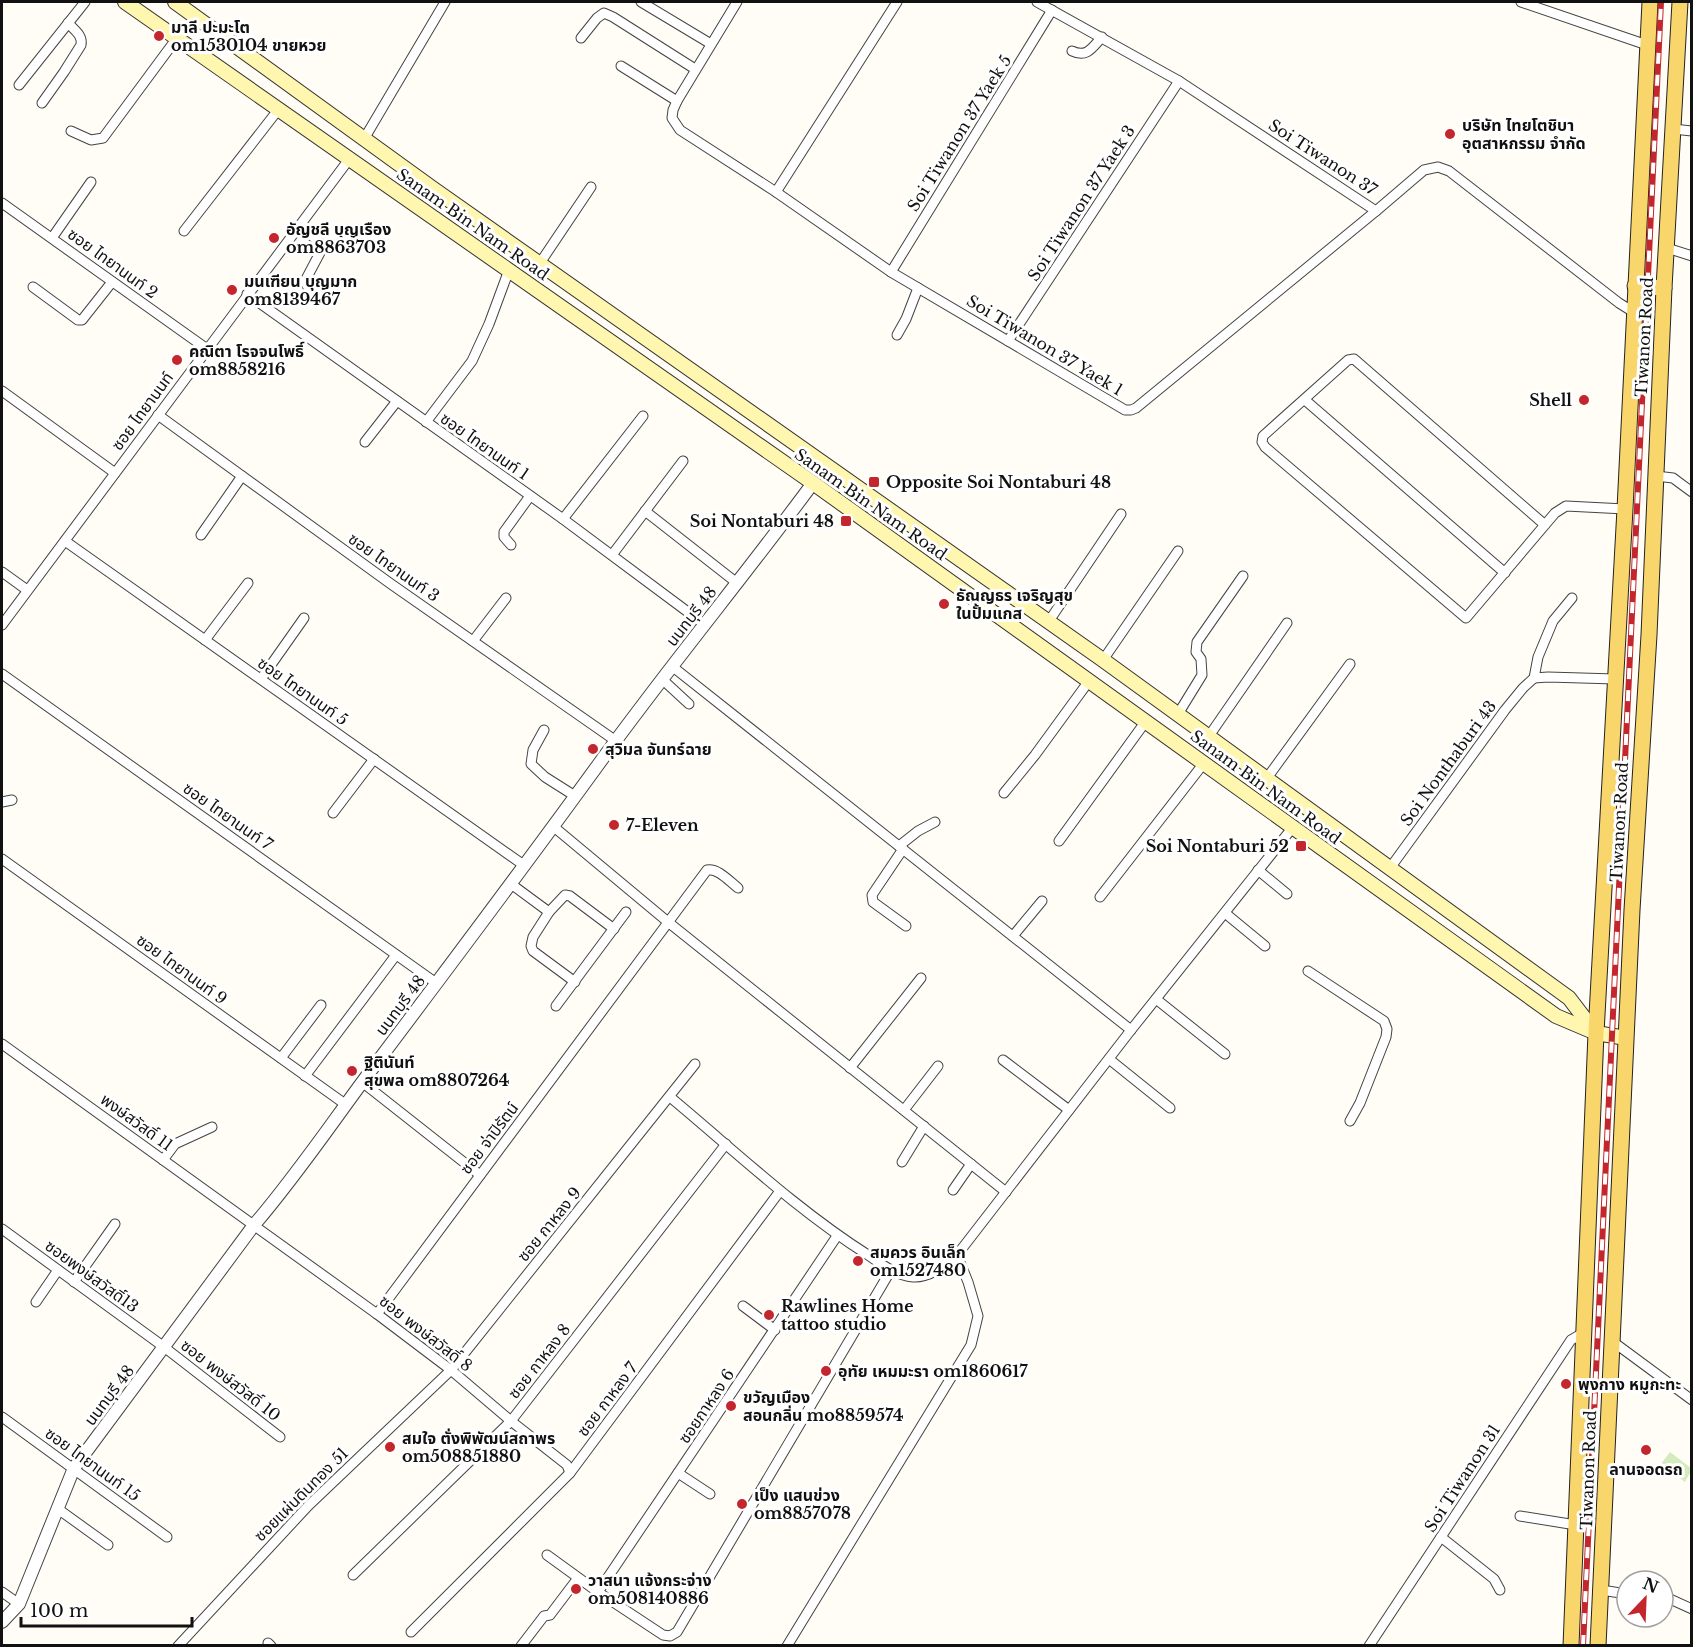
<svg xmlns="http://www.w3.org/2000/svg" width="1693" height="1647" viewBox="0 0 1693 1647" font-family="'Libre Baskerville','Noto Sans Thai',serif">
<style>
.green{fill:#d5ebbd}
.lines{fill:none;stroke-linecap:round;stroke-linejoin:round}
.minor-casing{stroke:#444;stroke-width:11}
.tertiary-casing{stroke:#444;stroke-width:14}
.secondary-casing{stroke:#333;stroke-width:16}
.primary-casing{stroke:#222;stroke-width:17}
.minor{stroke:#fff;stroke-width:9}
.tertiary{stroke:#fff;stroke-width:12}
.secondary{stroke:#fff6b0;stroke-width:14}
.primary{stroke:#f9d66b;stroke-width:15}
.rail-casing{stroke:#c4262e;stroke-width:6}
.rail{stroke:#fff;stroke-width:4;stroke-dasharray:11;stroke-linecap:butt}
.poi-dot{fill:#c4262e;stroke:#fff;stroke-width:2}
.labels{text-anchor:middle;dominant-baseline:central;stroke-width:6;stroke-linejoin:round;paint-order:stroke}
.poi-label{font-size:16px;font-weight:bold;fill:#111;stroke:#fff;text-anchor:start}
.street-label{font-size:16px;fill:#111;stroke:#fff}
</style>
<rect width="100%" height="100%" fill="#fffdf5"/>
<!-- green -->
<polygon class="green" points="1670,1452 1691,1468 1691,1471 1685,1482 1661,1464"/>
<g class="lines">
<!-- minor casing -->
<g class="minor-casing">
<g id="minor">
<polyline points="641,2 711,44"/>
<polyline points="737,2 677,101 673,110 672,118 680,130 776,192 891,272 1125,410 1131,410 1136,408 1376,211"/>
<polyline points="1037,2 1179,81 1376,211 1424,170 1438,167 1449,171 1619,303 1635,313"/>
<polyline points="1521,2 1647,45"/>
<polyline points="581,38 597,18 604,13 613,17 695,69"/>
<path d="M 1072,51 C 1087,58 1092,48 1102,37"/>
<polyline points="621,66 677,101"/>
<polyline points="19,85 85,2"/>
<path d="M 42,103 L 64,72 L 81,45 C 83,35 74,30 68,23"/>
<polyline points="1673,129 1692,131"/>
<polyline points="71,131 91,140 103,138 177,38"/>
<polyline points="364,139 445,2"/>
<polyline points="776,192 897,2"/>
<polyline points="2,203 207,349"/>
<polyline points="299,226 322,244 323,247 305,281 312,296"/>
<polyline points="184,231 278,110"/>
<polyline points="52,238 91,182"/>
<polyline points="1667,248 1692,256"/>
<polyline points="540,263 591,187"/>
<polyline points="891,272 1052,10"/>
<polyline points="33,287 78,320 82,320 112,282"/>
<polyline points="247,294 563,519 704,624"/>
<polyline points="897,335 906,319 918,288"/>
<polyline points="1008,341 1179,81"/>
<polyline points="2,391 115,473"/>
<polyline points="1305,400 1505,573"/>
<polyline points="158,415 391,584 616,741"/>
<polyline points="426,422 472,361 489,324 509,270"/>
<polyline points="365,442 397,401"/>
<polyline points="1656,476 1673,478 1692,492"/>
<polyline points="645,511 737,583"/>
<polyline points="563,519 643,416"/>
<polyline points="1545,525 1354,359 1348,360 1263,436 1262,442 1265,447 1466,618 1555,513 1566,506 1625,509"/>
<polyline points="201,535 242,476"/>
<polyline points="65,541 525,866"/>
<polyline points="511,545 504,537 504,532 530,496"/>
<polyline points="612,555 683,461"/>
<polyline points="2,572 27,590"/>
<polyline points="1049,621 1121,514"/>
<polyline points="2,625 350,158"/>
<polyline points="205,640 248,583"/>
<polyline points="473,641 506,598"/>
<polyline points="1103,660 1178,551"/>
<polyline points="673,667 1131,1030"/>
<polyline points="2,674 436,983"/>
<polyline points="1534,678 1538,657 1553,621 1572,598"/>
<polyline points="1534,678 1548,677 1615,679"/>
<polyline points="261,679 304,618"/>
<polyline points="663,680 689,704"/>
<polyline points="1178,714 1202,675 1201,659 1196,652 1197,642 1243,576"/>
<polyline points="544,730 533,750 531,764 545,777 575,796"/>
<polyline points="1209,736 1287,623"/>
<polyline points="1267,778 1350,664"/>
<polyline points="1004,793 1035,755 1089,681"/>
<polyline points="2,802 12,800"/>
<polyline points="333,813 374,759"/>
<polyline points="554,827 668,922 1006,1192"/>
<polyline points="1059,841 1146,721"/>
<polyline points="899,846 918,831 935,822"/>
<polyline points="903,849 872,895 873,902 906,926"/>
<polyline points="2,859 345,1104"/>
<polyline points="1390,868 1505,710 1523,688 1534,678"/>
<polyline points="1258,870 1287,894"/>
<polyline points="511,884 549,912 565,895 570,896 614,929"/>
<polyline points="1100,897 1204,763"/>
<polyline points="549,912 533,937 531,946 533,951 575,982"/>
<polyline points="1225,913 1265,946"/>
<polyline points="1013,936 1042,901"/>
<polyline points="1308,971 1384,1021 1387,1029 1386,1037 1360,1103 1350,1121"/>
<polyline points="1156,999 1225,1054"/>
<polyline points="556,1006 626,912"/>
<polyline points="2,1044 377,1314 451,1370 511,1421 567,1465 570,1473"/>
<polyline points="281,1058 321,1005"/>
<polyline points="1109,1059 1170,1108"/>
<polyline points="1003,1060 1069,1110"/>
<polyline points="850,1068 921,978"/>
<polyline points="305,1076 396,955"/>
<polyline points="362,1082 480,1175"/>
<path d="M 670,1097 C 735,1151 797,1210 868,1255 C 881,1264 897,1276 913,1277 C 931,1278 944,1265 957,1255 L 1131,1030 L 1293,827"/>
<polyline points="904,1110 938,1066"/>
<polyline points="163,1160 175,1144 212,1127"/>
<polyline points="902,1162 924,1126"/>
<polyline points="953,1190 971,1164"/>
<polyline points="2,1229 164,1347 280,1437"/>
<polyline points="74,1282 115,1224"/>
<polyline points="36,1302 58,1270"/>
<polyline points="743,1306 775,1330"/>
<path d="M 377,1314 L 707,870 C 718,868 729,881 738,888"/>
<polyline points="1612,1341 1692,1400"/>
<polyline points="2,1417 167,1537"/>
<polyline points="678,1473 710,1494"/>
<polyline points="58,1509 108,1545"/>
<polyline points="1520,1516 1576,1525"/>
<polyline points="1441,1537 1494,1579 1500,1590"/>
<polyline points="547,1555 598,1592 663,1635 670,1636 677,1632 891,1270"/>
<polyline points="353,1575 511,1421 726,1144"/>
<polyline points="1601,1590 1627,1594"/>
<polyline points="2,1592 19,1604"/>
<polyline points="598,1592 837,1236"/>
<polyline points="1663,1598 1670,1599 1692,1609"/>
<polyline points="411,1632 570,1473 780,1191"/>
<polyline points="268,1643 271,1646"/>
<polyline points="178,1646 308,1506 451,1370 695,1064"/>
<polyline points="521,1646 544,1616 550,1615 578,1578"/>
<polyline points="787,1646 971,1345 978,1316 968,1282 957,1255"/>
<polyline points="1369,1646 1571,1340 1583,1333"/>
</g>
</g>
<!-- tertiary casing -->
<g class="tertiary-casing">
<path id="tertiary" d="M 2,1622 L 19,1604 L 74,1468 L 254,1225 C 297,1175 333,1121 372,1069 C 448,968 524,867 598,765 C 667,669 743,578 813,483"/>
</g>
<!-- secondary casing -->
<g class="secondary-casing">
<g id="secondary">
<polyline points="125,2 813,483 1556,1016 1596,1033 1626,1038"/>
<polyline points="175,2 432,188 1103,660 1569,998 1595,1032"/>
</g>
</g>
<!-- primary casing -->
<g class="primary-casing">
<g id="primary">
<polyline points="1635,286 1664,288"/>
<polyline points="1571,1646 1596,1033 1625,509 1650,2"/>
<polyline points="1598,1646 1632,910 1649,635 1664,288 1680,2"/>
</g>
</g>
<!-- minor -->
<use href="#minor" class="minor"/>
<!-- tertiary -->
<use href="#tertiary" class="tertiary"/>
<!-- secondary -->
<use href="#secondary" class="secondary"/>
<!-- primary -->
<use href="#primary" class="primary"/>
<!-- rail casing -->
<g class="rail-casing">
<polyline id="rail" points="1583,1646 1661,2"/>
</g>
<!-- rail -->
<use href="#rail" class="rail"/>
</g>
<!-- markers -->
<g class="poi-dot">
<circle cx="159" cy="36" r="6"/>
<circle cx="1450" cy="134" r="6"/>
<circle cx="274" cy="238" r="6"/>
<circle cx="232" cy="290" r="6"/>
<circle cx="177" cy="360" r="6"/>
<circle cx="1584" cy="400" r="6"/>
<rect x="868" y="476" width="12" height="12" rx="3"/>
<rect x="840" y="515" width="12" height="12" rx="3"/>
<circle cx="944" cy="604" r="6"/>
<circle cx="593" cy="749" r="6"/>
<circle cx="614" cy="825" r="6"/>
<rect x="1295" y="840" width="12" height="12" rx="3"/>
<circle cx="352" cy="1071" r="6"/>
<circle cx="858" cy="1261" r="6"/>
<circle cx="769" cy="1315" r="6"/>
<circle cx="826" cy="1371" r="6"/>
<circle cx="1566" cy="1384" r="6"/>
<circle cx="731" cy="1406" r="6"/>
<circle cx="390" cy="1447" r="6"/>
<circle cx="1646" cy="1450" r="6"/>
<circle cx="742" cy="1504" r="6"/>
<circle cx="576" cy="1589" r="6"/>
</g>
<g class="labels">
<!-- poi labels -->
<g class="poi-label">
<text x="171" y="27">มาลี ปะมะโต<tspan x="171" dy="18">om1530104 ขายหวย</tspan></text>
<text x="1462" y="125">บริษัท ไทยโตชิบา<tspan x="1462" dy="18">อุตสาหกรรม จำกัด</tspan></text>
<text x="286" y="229">อัญชลี บุญเรือง<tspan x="286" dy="18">om8863703</tspan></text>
<text x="244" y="281">มนเฑียน บุญมาก<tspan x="244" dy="18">om8139467</tspan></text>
<text x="189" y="351">คณิตา โรจจนโพธิ์<tspan x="189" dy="18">om8858216</tspan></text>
<text x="1572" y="400" text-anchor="end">Shell</text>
<text x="886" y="482">Opposite Soi Nontaburi 48</text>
<text x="834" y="521" text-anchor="end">Soi Nontaburi 48</text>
<text x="956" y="595">ธัญญธร เจริญสุข<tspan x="956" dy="18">ในปั้มแกส</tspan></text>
<text x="605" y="749">สุวิมล จันทร์ฉาย</text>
<text x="626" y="825">7-Eleven</text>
<text x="1289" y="846" text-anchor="end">Soi Nontaburi 52</text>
<text x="364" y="1062">ฐิตินันท์<tspan x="364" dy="18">สุขพล om8807264</tspan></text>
<text x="870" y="1252">สมควร อินเล็ก<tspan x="870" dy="18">om1527480</tspan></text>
<text x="781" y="1306">Rawlines Home<tspan x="781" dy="18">tattoo studio</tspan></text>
<text x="838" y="1371">อุทัย เหมมะรา om1860617</text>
<text x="1578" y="1384">พุงกาง หมูกะทะ</text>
<text x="743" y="1397">ขวัญเมือง<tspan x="743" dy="18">สอนกลิ่น mo8859574</tspan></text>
<text x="402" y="1438">สมใจ ตั่งพิพัฒน์สถาพร<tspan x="402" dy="18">om508851880</tspan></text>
<text x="1646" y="1469" text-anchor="middle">ลานจอดรถ</text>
<text x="754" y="1495">เป็ง แสนข่วง<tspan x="754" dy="18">om8857078</tspan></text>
<text x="588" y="1580">วาสนา แจ้งกระจ่าง<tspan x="588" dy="18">om508140886</tspan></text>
</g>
<!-- street labels -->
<g class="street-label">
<text transform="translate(959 133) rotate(-58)">Soi Tiwanon 37 Yaek 5</text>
<text transform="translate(1323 157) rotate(33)">Soi Tiwanon 37</text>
<text transform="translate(1081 203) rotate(-57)">Soi Tiwanon 37 Yaek 3</text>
<text transform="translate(473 224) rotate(35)">Sanam Bin Nam Road</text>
<text transform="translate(113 263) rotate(36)">ซอย ไทยานนท์ 2</text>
<text transform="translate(1644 337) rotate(-87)">Tiwanon Road</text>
<text transform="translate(1045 345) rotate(31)">Soi Tiwanon 37 Yaek 1</text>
<text transform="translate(142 411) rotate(-54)">ซอย ไทยานนท์</text>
<text transform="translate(485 446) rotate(35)">ซอย ไทยานนท์ 1</text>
<text transform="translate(871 504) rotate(35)">Sanam Bin Nam Road</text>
<text transform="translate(394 567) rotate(35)">ซอย ไทยานนท์ 3</text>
<text transform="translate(691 616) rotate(-52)">นนทบุรี 48</text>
<text transform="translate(303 691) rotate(35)">ซอย ไทยานนท์ 5</text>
<text transform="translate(1448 763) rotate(-54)">Soi Nonthaburi 43</text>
<text transform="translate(1266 787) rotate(36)">Sanam Bin Nam Road</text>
<text transform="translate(228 816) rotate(35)">ซอย ไทยานนท์ 7</text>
<text transform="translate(1619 822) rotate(-87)">Tiwanon Road</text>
<text transform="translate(182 969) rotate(36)">ซอย ไทยานนท์ 9</text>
<text transform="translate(400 1005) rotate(-53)">นนทบุรี 48</text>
<text transform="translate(137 1122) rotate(36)">พงษ์สวัสดิ์ 11</text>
<text transform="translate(489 1138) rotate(-53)">ซอย จ่าปิรัตน์</text>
<text transform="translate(549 1224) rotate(-51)">ซอย กาหลง 9</text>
<text transform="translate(92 1276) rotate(36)">ซอยพงษ์สวัสดิ์13</text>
<text transform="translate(426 1333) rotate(38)">ซอย พงษ์สวัสดิ์ 8</text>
<text transform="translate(539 1361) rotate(-52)">ซอย กาหลง 8</text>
<text transform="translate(231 1380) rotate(38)">ซอย พงษ์สวัสดิ์ 10</text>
<text transform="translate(109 1395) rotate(-53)">นนทบุรี 48</text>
<text transform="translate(607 1399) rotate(-53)">ซอย กาหลง 7</text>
<text transform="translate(706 1406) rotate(-56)">ซอยกาหลง 6</text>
<text transform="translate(93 1464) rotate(36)">ซอย ไทยานนท์ 15</text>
<text transform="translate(1588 1470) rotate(-88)">Tiwanon Road</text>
<text transform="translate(1462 1478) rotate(-57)">Soi Tiwanon 31</text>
<text transform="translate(301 1494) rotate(-45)">ซอยแผ่นดินทอง 51</text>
</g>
</g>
<!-- border -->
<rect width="1693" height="1647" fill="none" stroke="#111111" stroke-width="6"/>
<!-- north arrow -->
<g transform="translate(1645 1599) rotate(23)"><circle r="28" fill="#ffffff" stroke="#a0a0a0" stroke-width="1.5"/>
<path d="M0-4.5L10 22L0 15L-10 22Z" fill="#c4262e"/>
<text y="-9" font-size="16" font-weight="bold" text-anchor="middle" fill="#111111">N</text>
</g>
<!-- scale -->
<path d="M21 1617v9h171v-9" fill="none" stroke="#111111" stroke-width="3"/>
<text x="30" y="1617" font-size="18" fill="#111111" stroke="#ffffff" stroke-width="4.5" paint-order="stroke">100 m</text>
</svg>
